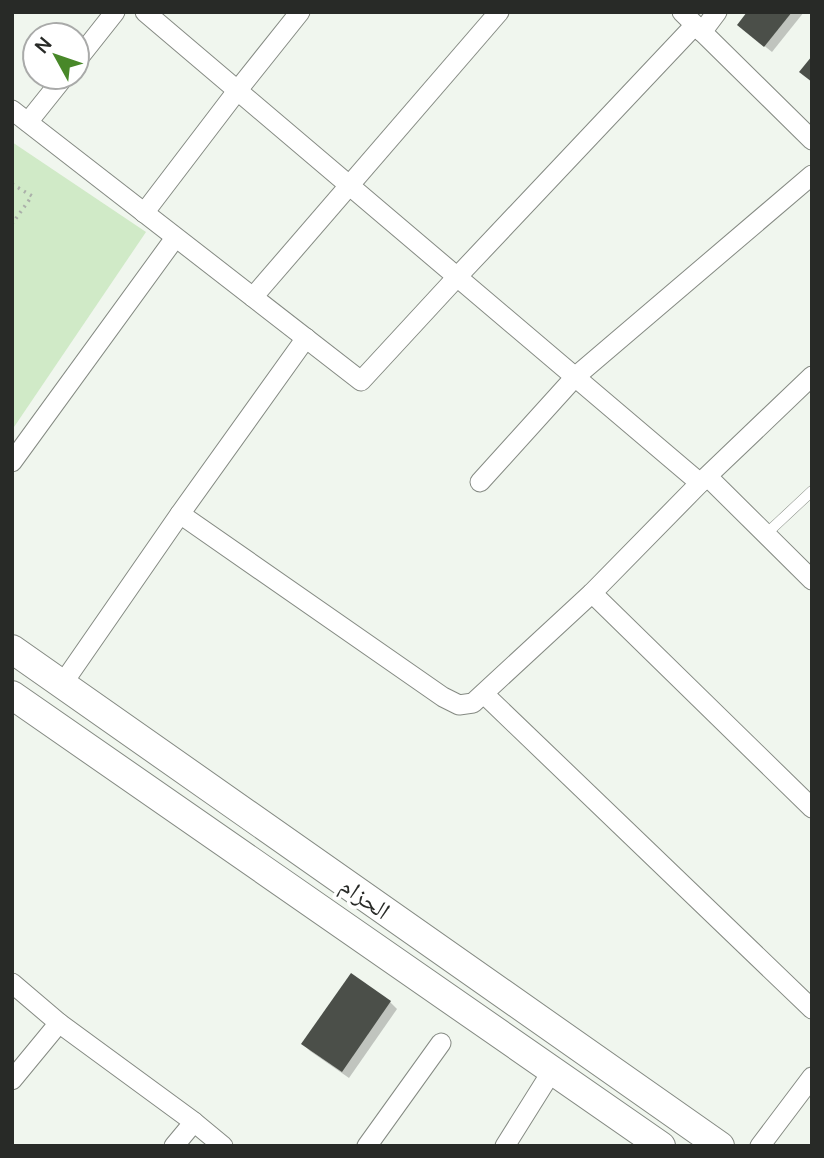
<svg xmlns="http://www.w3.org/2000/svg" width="824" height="1158" viewBox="0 0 824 1158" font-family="Manrope,'Noto Naskh Arabic',sans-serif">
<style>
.green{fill:#d0eac7}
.shadow{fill:#0003}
.building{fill:#4b4f49}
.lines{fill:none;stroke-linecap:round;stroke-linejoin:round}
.lane-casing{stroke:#858a83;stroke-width:11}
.street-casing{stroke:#858a83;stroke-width:21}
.secondary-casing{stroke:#858a83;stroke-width:30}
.path{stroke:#abb0aa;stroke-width:3.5;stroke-dasharray:2 5;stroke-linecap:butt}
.lane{stroke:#fff;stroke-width:10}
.street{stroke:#fff;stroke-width:19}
.secondary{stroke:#fff;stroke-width:28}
.labels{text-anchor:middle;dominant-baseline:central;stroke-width:7;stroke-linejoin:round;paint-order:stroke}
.street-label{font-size:24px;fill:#282a27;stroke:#fff}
</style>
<rect width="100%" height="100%" fill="#f0f6ee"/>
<!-- green -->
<polygon class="green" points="12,142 146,232 12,430"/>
<!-- shadow -->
<g class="shadow">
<polygon points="749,12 804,12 772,52 746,31"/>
<polygon points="390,1002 397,1009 349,1078 310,1051 303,1044"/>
</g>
<!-- building -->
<g class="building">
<polygon points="747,12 792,12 764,47 737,25"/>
<polygon points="812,56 812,82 799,72"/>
<polygon points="351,973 391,1001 342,1072 301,1044"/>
</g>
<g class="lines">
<!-- lane casing -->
<g class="lane-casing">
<polyline id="lane" points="766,534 812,491"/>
</g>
<!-- street casing -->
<g class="street-casing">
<g id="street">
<polyline points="145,12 700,483"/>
<polyline points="682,12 812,140"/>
<polyline points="702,32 717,12"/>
<polyline points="77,60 115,12"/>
<polyline points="12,110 361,381 457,277 695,25"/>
<polyline points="28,122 64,77"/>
<polyline points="144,213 237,91 300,12"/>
<polyline points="253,297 499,12"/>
<polyline points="12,462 175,238"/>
<polyline points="708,477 812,580"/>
<polyline points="480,482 575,377 812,175"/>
<polyline points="180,514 443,697 459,705 473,703 592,593 700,483 812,376"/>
<polyline points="592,593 812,808"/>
<polyline points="63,683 180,514 306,338"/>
<polyline points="484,694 812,1009"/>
<polyline points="12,983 59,1023 194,1122 223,1146"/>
<polyline points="12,1080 59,1023"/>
<polyline points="174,1146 194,1122"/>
<polyline points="367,1146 441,1043"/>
<polyline points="505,1146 552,1071"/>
<polyline points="760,1146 812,1077"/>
</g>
</g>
<!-- secondary casing -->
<g class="secondary-casing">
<g id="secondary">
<polyline points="12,649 720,1146"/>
<polyline points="12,695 661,1146"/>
</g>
</g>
<!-- path -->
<polyline class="path" points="12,184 32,196 12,224"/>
<!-- lane -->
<use href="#lane" class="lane"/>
<!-- street -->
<use href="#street" class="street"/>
<!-- secondary -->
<use href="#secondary" class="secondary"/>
</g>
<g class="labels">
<!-- street labels -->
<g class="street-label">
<text transform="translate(366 897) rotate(35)">الحزام</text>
</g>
</g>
<!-- border -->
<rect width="824" height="1158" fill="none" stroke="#282a27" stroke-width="28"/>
<!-- north arrow -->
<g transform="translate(56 56) rotate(310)"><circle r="33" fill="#ffffff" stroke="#a9aaa9" stroke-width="2"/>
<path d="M0-5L12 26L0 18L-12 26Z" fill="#488829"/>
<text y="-10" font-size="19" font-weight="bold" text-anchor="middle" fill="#282a27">N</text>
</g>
</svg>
